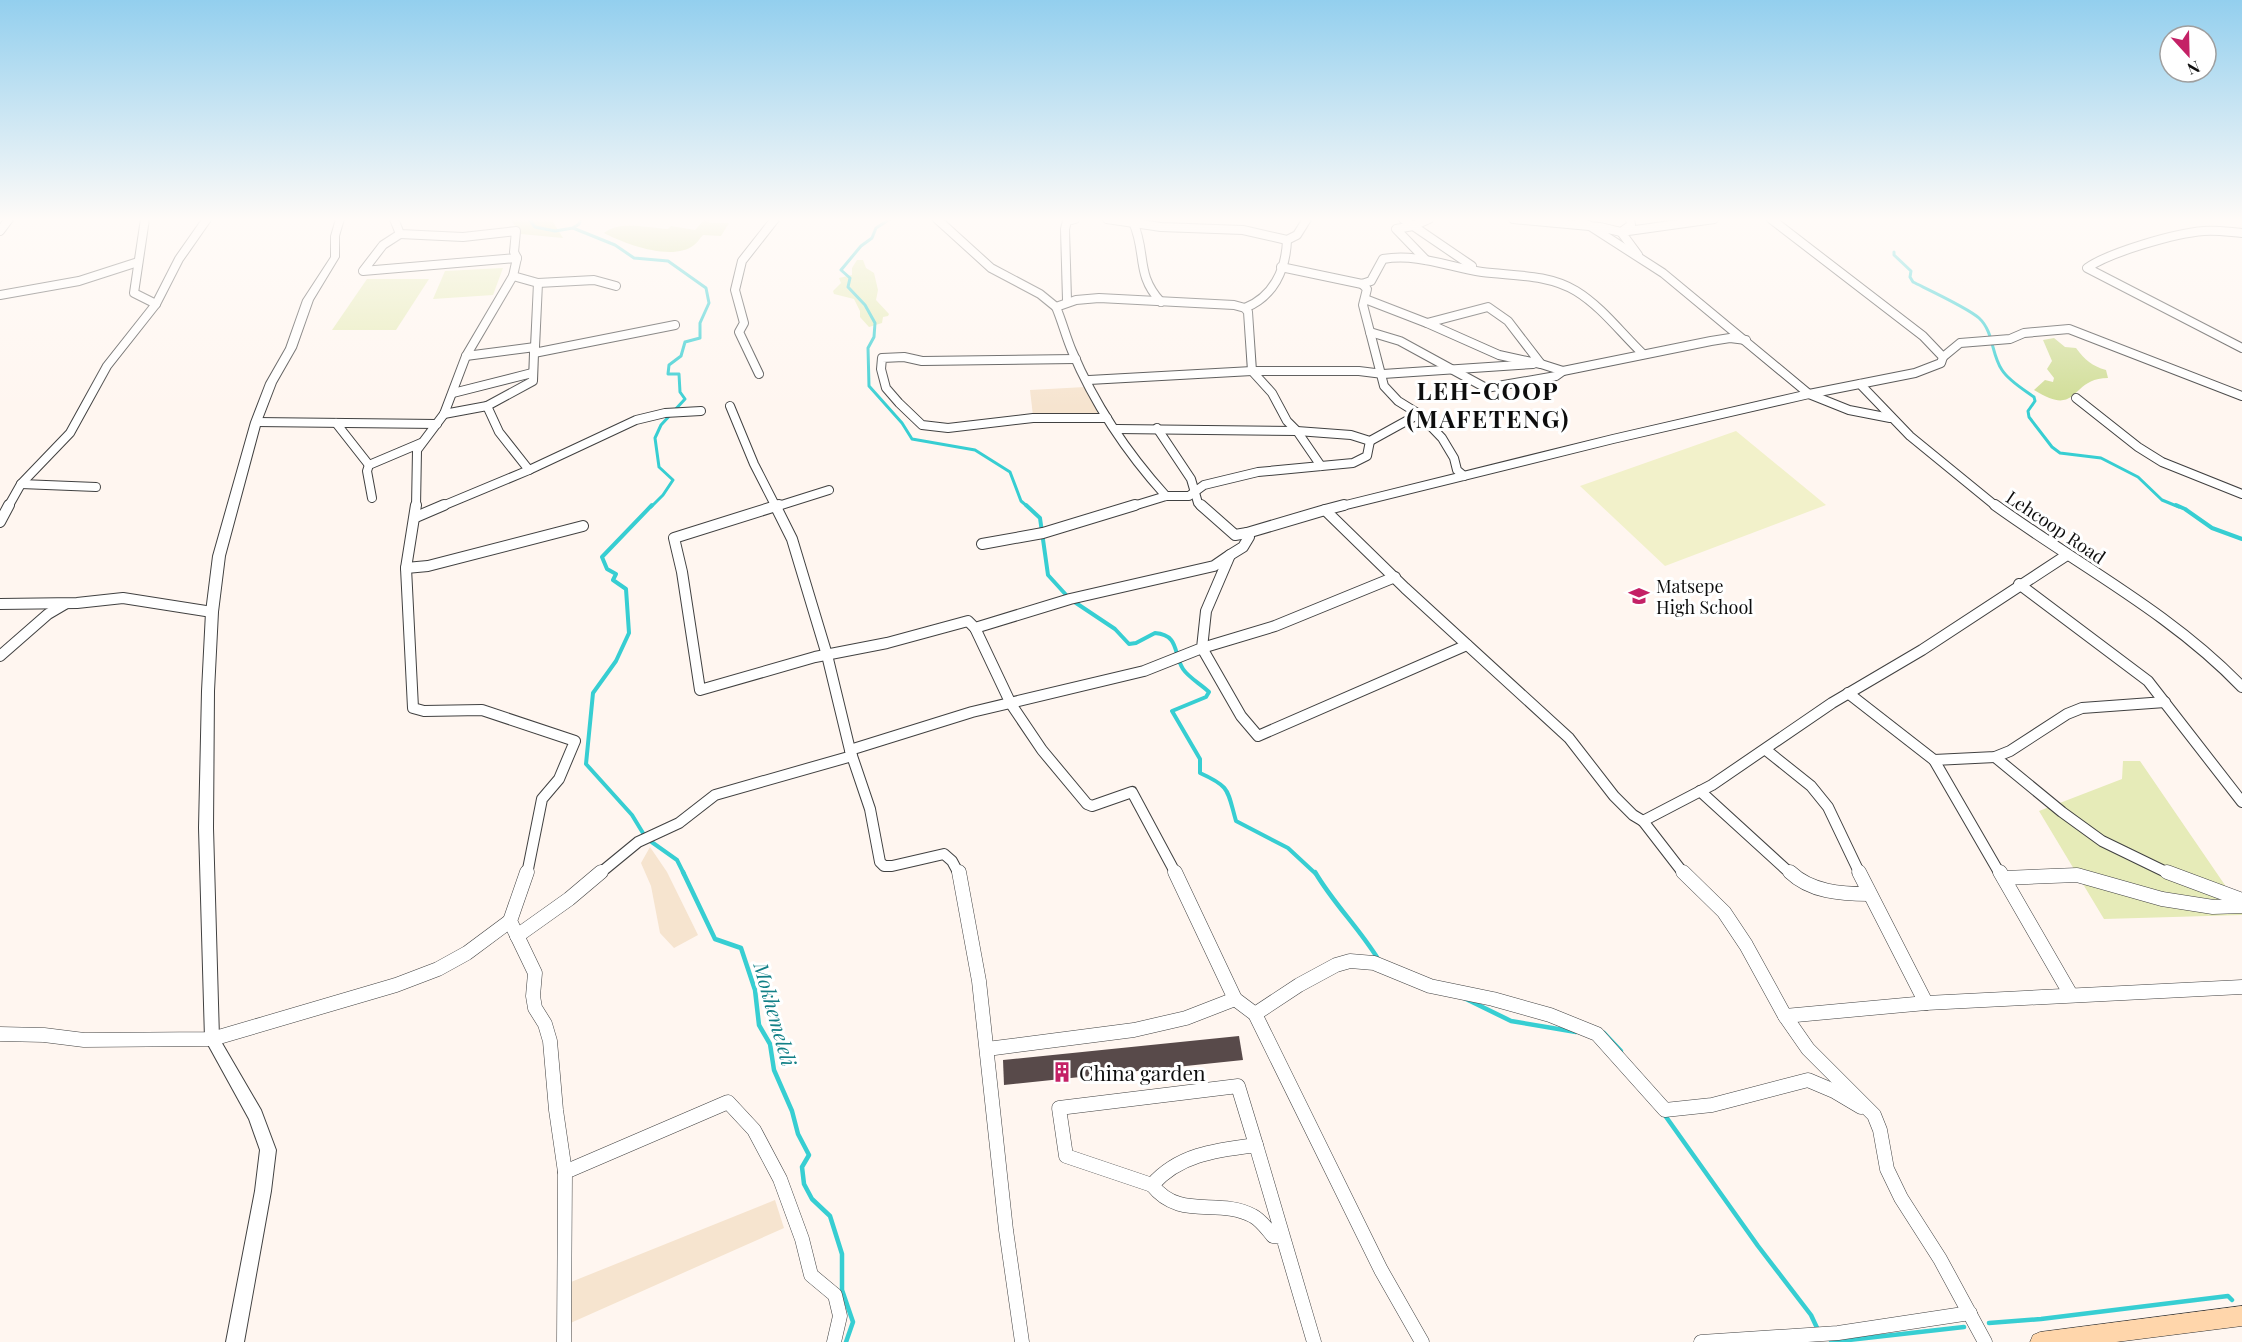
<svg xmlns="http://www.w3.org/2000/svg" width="2242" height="1342" viewBox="0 0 2242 1342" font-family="'Playfair Display',serif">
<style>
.farmland{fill:#f6e4cf}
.green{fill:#e6ebb8}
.forest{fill:#d0dd96}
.pitch{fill:#f2f1ca}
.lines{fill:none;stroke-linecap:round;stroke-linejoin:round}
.stream-far2{stroke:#37ced2;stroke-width:3}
.stream-far1{stroke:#37ced2;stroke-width:4}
.stream{stroke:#37ced2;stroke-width:4.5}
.building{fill:#584a4a}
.minor-far2-casing{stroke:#414141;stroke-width:10}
.minor-far1-casing{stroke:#414141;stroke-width:12}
.minor-casing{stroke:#414141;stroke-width:15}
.tertiary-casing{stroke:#414141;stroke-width:2}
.secondary-casing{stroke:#303030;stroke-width:1}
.minor-far2{stroke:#fff;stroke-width:8}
.minor-far1{stroke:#fff;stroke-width:10}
.minor{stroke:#fff;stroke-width:14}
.tertiary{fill:#fff;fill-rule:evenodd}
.secondary{fill:#ffd6ab;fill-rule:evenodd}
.labels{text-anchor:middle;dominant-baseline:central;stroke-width:6;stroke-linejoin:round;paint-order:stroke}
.street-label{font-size:18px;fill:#0e0e0e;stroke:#fff}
.poi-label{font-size:18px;fill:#0e0e0e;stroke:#fff;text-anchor:start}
.water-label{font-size:20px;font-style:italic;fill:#128087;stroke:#fff}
.near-poi-label{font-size:21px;fill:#0e0e0e;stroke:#fff;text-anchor:start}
.district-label{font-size:24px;font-weight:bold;letter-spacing:1.5px;fill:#0e0e0e;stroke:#fff}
</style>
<rect width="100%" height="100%" fill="#fff6f0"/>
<!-- farmland -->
<g class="farmland">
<polygon points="1085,387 1099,416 1033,416 1030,390"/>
<polygon points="650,847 667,872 698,935 674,948 660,933 651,886 641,863"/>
<polygon points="775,1200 784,1228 566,1325 566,1284"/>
</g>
<!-- green -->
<g class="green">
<polygon points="857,260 863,260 866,268 874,273 878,290 876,300 889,314 888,316 883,317 882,323 869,327 860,317 860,311 854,299 834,294 833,291 841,283 839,278 852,275 852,268"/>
<polygon points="503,268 493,295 433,299 445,271"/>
<polygon points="367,279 429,279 396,330 332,330"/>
<polygon points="2123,761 2140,761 2242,910 2242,915 2104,919 2039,811 2122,779"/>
</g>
<!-- forest -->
<g class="forest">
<polygon points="510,219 551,219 563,238 521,234"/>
<path d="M 705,219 L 710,219 L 709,223 L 729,223 L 721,236 L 703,235 C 700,238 697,243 694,245 C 673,262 625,244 604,233 C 619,220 650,228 668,229 L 671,226 L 695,230 Z"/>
<path d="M 2054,338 L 2065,347 L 2076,348 C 2085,360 2092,366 2106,370 L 2108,378 C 2069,378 2080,419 2034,390 L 2045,380 L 2053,382 L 2054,378 L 2047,369 L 2052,361 L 2043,340 Z"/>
</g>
<!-- pitch -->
<polygon class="pitch" points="1736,431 1826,505 1665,566 1580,486"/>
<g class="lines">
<!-- stream-far2 -->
<g class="stream-far2">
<polyline points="529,219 535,227 555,231 573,228"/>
<polyline points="581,219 579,224 573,228 615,245 634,258 668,261 706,288 709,303 700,323 700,338 685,342 681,356 669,365 668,374 679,374 680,392 685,399 661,425 655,438 659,467 673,480 663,495 651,507"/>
<polyline points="890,219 876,228 872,238 861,246 841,270 850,278 848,287 865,305 875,323 874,337 868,348 869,386 902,423 912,439 975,450 1010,472 1021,501 1028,507"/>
<path d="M 1894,252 L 1894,255 L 1911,271 L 1910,277 L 1913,282 C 1929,290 1968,308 1979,318 C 1994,332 1991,354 2002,370 C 2009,381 2023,389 2034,397 L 2035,401 L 2028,411 L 2029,417 L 2052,447 L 2060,453 L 2101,458 L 2138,477 L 2162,500 L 2179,507"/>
</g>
<!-- stream-far1 -->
<g class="stream-far1">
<polyline points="652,505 602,557 607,569 616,574 613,580 626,589 629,633 616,661 593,693 586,764 632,815 646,838 677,860 684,874"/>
<polyline points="1026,505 1040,518 1048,575 1068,597"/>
<polyline points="2176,505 2185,509 2212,528 2242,539"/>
<path d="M 1073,601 L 1115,629 L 1129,644 L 1136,643 L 1155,633 C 1180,635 1173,654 1183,669 C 1189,678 1201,684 1209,692 L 1206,697 L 1172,711 L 1200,759 L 1200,773 C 1231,787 1227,790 1236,821 L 1288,848 L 1316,874"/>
</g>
<!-- stream -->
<g class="stream">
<polyline points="683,872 715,939 741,948 755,990 759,1025 770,1044 774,1070 792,1111 798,1134 809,1155 802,1167 804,1184 812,1199 830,1216 842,1254 842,1290 853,1322 846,1342"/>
<path d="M 1315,872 C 1333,903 1359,928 1378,959"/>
<polyline points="1464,998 1511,1021 1576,1032"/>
<polyline points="1604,1033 1621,1051"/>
<polyline points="1664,1114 1758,1246 1811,1315 1818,1330"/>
<polyline points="1989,1323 2041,1319 2228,1296 2232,1300"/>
<polyline points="1831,1342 1964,1327"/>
</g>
</g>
<!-- building -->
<polygon class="building" points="1239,1036 1243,1060 1004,1085 1003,1060"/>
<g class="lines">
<!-- minor-far2 casing -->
<g class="minor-far2-casing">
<g id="minor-far2">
<polyline points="145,219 134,293 156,304"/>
<polyline points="394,219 400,234 463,237 516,231 514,252 517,258 513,276 466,356 444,414 417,450 416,507"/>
<polyline points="937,219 991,268 1040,294 1056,307"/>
<polyline points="1107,219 1161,227 1243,230 1287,240 1297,235 1307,219"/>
<polyline points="1403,219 1472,266"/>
<polyline points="1513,219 1600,227 1621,232 1631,225 1630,219"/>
<polyline points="1579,219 1663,273 1809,394 1849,410 1890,418"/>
<path d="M 1133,222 C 1147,253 1135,274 1161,302"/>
<polyline points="0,231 9,219"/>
<path d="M 2242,233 C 2229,232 2217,230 2204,231 C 2176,233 2110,252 2087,268 L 2242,348"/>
<polyline points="400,234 383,245 363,271 517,258"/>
<polyline points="1638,255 1621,232 1714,219"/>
<polyline points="1426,260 1396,229 1413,226 1429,219"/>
<path d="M 1281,267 L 1362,284 L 1371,281 L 1383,259 C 1418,253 1448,267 1482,272 C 1514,276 1548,274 1576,291 C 1602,307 1621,333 1643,354"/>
<polyline points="513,276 538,283 594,280 616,286"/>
<polyline points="1362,284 1367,289 1363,305 1384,386 1398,401 1419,414 1442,438 1454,458 1457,470 1464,476"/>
<polyline points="0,295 79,281 138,262"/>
<polyline points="1365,299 1427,323"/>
<polyline points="1067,300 1065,229 1067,221 1075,219"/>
<polygon points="1488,307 1508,321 1541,364 1499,355 1427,323"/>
<path d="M 1245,308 C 1273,297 1286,270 1287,240"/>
<polyline points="1370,332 1400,341 1486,388 1556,376 1563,371 1711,341 1730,338 1746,340"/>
<polyline points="535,347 538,283"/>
<polyline points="466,356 535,347 534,353 675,325"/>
<polyline points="1943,357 1960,343 2010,339 2024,333 2069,329 2242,396"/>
<polyline points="1076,359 922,361 904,357 882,358 881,369 886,388 899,403 922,425 948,428 1033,418 1107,418"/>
<polyline points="1541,364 1563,371"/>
<polyline points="759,374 739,332 744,323 735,290 742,261 775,219"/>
<polyline points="1089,380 1252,371 1359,371 1383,374 1533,364"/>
<polyline points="1860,384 1910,436 1997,507"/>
<polyline points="453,393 532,373"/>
<polyline points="2076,398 2138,447 2162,462 2242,494"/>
<polyline points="487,406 533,381 534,353"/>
<polyline points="730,406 754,464 776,507"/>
<polyline points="256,422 437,424"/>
<polyline points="336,423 369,465"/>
<polyline points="1157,428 1191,479 1198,503 1202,507"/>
<polyline points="1117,429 1297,431 1351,435 1370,441 1419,414"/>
<polyline points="529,470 636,420 665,413 701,411"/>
<polyline points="21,484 96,487"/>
<path d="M 1166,496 C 1128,454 1094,403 1072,351 C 1066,337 1062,321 1056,307 L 1076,300 L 1099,298 L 1234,305 L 1245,308 L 1248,312 L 1252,371 L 1272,393 L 1287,421 L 1297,431 L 1321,466"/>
<polyline points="372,498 367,471 369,465 421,443"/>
<polyline points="8,507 21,484 70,433 107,366 156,304 179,259 207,219"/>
<polyline points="440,507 529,470 499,432 487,406 444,414"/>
<polyline points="775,507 829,490"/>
<polyline points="1130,507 1166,496 1189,496 1204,485 1258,472 1353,463 1367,456 1370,441"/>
<polyline points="1338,507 1613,439 1809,394 1915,373 1941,363 1943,357 1923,336 1771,219"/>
</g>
</g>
<!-- minor-far1 casing -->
<g class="minor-far1-casing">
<g id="minor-far1">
<polyline points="416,505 406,568 413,708 424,711 482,710 575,741 559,779 542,799 527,874"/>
<polyline points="775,505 792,539 827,655 850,750 870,809 880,862 884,866 892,866 944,854 952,861 959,874"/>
<polyline points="779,505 674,538 682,572 700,690 815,657 887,643 968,621 975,628 1070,599 1214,566 1230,555 1206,611 1202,648 1144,671 972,712 850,750"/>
<polyline points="1201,505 1235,535 1247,533"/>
<polyline points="1344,505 1325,510 1405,588 1569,738 1614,796 1633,815 1643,821"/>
<path d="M 1995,505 C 2078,565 2171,613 2242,687"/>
<polyline points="416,517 444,505"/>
<polyline points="0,522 9,505"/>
<polyline points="982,544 1043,533 1135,505"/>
<polyline points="1230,555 1243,547 1249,537 1247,533 1325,510"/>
<polyline points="406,568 428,566 583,526"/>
<polyline points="1395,577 1275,626 1202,648 1241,716 1258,736 1467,645"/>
<polyline points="2019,584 2148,681 2242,802"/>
<polyline points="0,604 77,603 123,598 212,612"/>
<polyline points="975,628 1011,704 1042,750 1087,804 1092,806 1132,792 1176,874"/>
<polyline points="0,656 48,614 65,604"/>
<polyline points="1848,693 1934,760 2000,874"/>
<polyline points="1766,750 1811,786 1828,807 1860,874"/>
<polyline points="1995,757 2062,812 2102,841 2170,874"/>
<polyline points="1934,760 1995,757 2010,751 2067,714 2082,708 2165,702"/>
<polyline points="1700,791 1791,874"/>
<polyline points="599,874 638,842 679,823 715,795 852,756"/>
<polyline points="1684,874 1643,821 1712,785 1832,703 1922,650 2067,555"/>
</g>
</g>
<!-- minor casing -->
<g class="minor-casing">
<g id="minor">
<polyline points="527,872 510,921 535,973 533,996 535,1008 545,1024 550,1041 556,1110 565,1172 564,1342"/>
<polyline points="959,872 979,981 1006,1230 1022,1342"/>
<polyline points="1175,872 1235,999 1255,1014 1381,1270 1422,1342"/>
<polyline points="1683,872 1724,912 1746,945 1785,1016 1808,1049 1874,1115 1880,1130 1887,1169 1901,1198 1940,1259 1985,1342"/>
<path d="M 1790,872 C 1811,892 1841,894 1869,894"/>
<polyline points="1859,872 1926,1003"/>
<polyline points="2000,872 2071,995"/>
<polyline points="2167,872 2242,900"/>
<polyline points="2004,878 2077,875 2162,899 2213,907 2242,906"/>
<polyline points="517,936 569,899 601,872"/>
<polyline points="1255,1014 1299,985 1336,965 1350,961 1374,963 1430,986 1493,999 1550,1015 1597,1034 1665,1110 1712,1105 1808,1080 1834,1091 1861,1107"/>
<polyline points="1785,1016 1926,1003 2242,987"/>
<polyline points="0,1034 44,1035 84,1040 212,1039 396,985 438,969 467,953 510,921"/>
<polyline points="987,1049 1134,1030 1186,1018 1235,999"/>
<polyline points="565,1172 728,1102 754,1130 780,1179 802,1239 811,1275 835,1295 840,1316 834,1342"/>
<polyline points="1152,1185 1066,1156 1059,1108 1238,1086 1256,1145"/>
<path d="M 1283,1237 L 1273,1236 C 1267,1229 1261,1220 1253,1216 C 1218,1197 1180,1221 1152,1185 C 1179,1154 1217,1150 1256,1145 L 1314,1342"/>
<polyline points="1701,1342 1838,1333 1970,1313"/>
</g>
</g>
<!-- tertiary casing -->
<g class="tertiary-casing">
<polygon id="tertiary" points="336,219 344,219 339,236 339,257 313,300 296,348 276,383 261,422 225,556 218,612 214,691 213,828 219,1038 261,1110 276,1150 271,1191 244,1342 226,1342 255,1191 260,1150 249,1119 205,1039 199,828 202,691 206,612 213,556 251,422 266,383 286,348 303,300 331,257 331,236"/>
</g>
<!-- secondary casing -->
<g class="secondary-casing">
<polygon id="secondary" points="2242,1306 2242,1326 2116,1342 2030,1342 2033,1335 2040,1332"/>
</g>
<!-- minor-far2 -->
<use href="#minor-far2" class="minor-far2"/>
<!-- minor-far1 -->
<use href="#minor-far1" class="minor-far1"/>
<!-- minor -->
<use href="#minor" class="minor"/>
<!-- tertiary -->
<use href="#tertiary" class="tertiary"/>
<!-- secondary -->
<use href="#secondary" class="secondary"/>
</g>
<!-- sky -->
<linearGradient id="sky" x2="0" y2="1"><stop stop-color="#93cfee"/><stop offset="0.54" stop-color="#fffbf8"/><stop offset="1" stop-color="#fffbf8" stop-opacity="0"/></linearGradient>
<rect width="2242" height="407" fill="url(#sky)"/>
<!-- icons -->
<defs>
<g id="school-bare" transform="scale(1.62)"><path d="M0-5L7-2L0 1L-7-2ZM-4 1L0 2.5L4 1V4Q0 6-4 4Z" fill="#c42166" stroke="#fff" stroke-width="2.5" paint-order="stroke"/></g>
<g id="building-bare" transform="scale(1.62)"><path d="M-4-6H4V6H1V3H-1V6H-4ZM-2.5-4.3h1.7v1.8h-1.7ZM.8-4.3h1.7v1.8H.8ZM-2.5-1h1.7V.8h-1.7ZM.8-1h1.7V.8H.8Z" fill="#c42166" stroke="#fff" stroke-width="2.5" paint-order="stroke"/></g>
</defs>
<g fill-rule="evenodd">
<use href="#school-bare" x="1639" y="596"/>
<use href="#building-bare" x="1062" y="1072"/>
</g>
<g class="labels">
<!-- street labels -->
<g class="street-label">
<text transform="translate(2056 527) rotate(34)">Lehcoop Road</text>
</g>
<!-- poi labels -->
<g class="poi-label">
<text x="1656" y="586">Matsepe<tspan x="1656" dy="21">High School</tspan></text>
</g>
<!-- water labels -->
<g class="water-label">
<text transform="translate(776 1014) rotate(74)">Mokhemeleli</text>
</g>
<!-- near-poi labels -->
<g class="near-poi-label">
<text x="1079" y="1072">China garden</text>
</g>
<!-- district labels -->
<g class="district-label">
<text x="1488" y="390">LEH-COOP<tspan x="1488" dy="28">(MAFETENG)</tspan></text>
</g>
</g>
<!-- north arrow -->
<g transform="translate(2188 54) rotate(158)"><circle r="28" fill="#ffffff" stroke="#9f9f9f" stroke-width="1.5"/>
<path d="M0-4.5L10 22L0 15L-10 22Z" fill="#c42166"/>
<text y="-9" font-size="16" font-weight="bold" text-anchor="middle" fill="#0e0e0e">N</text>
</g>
</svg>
